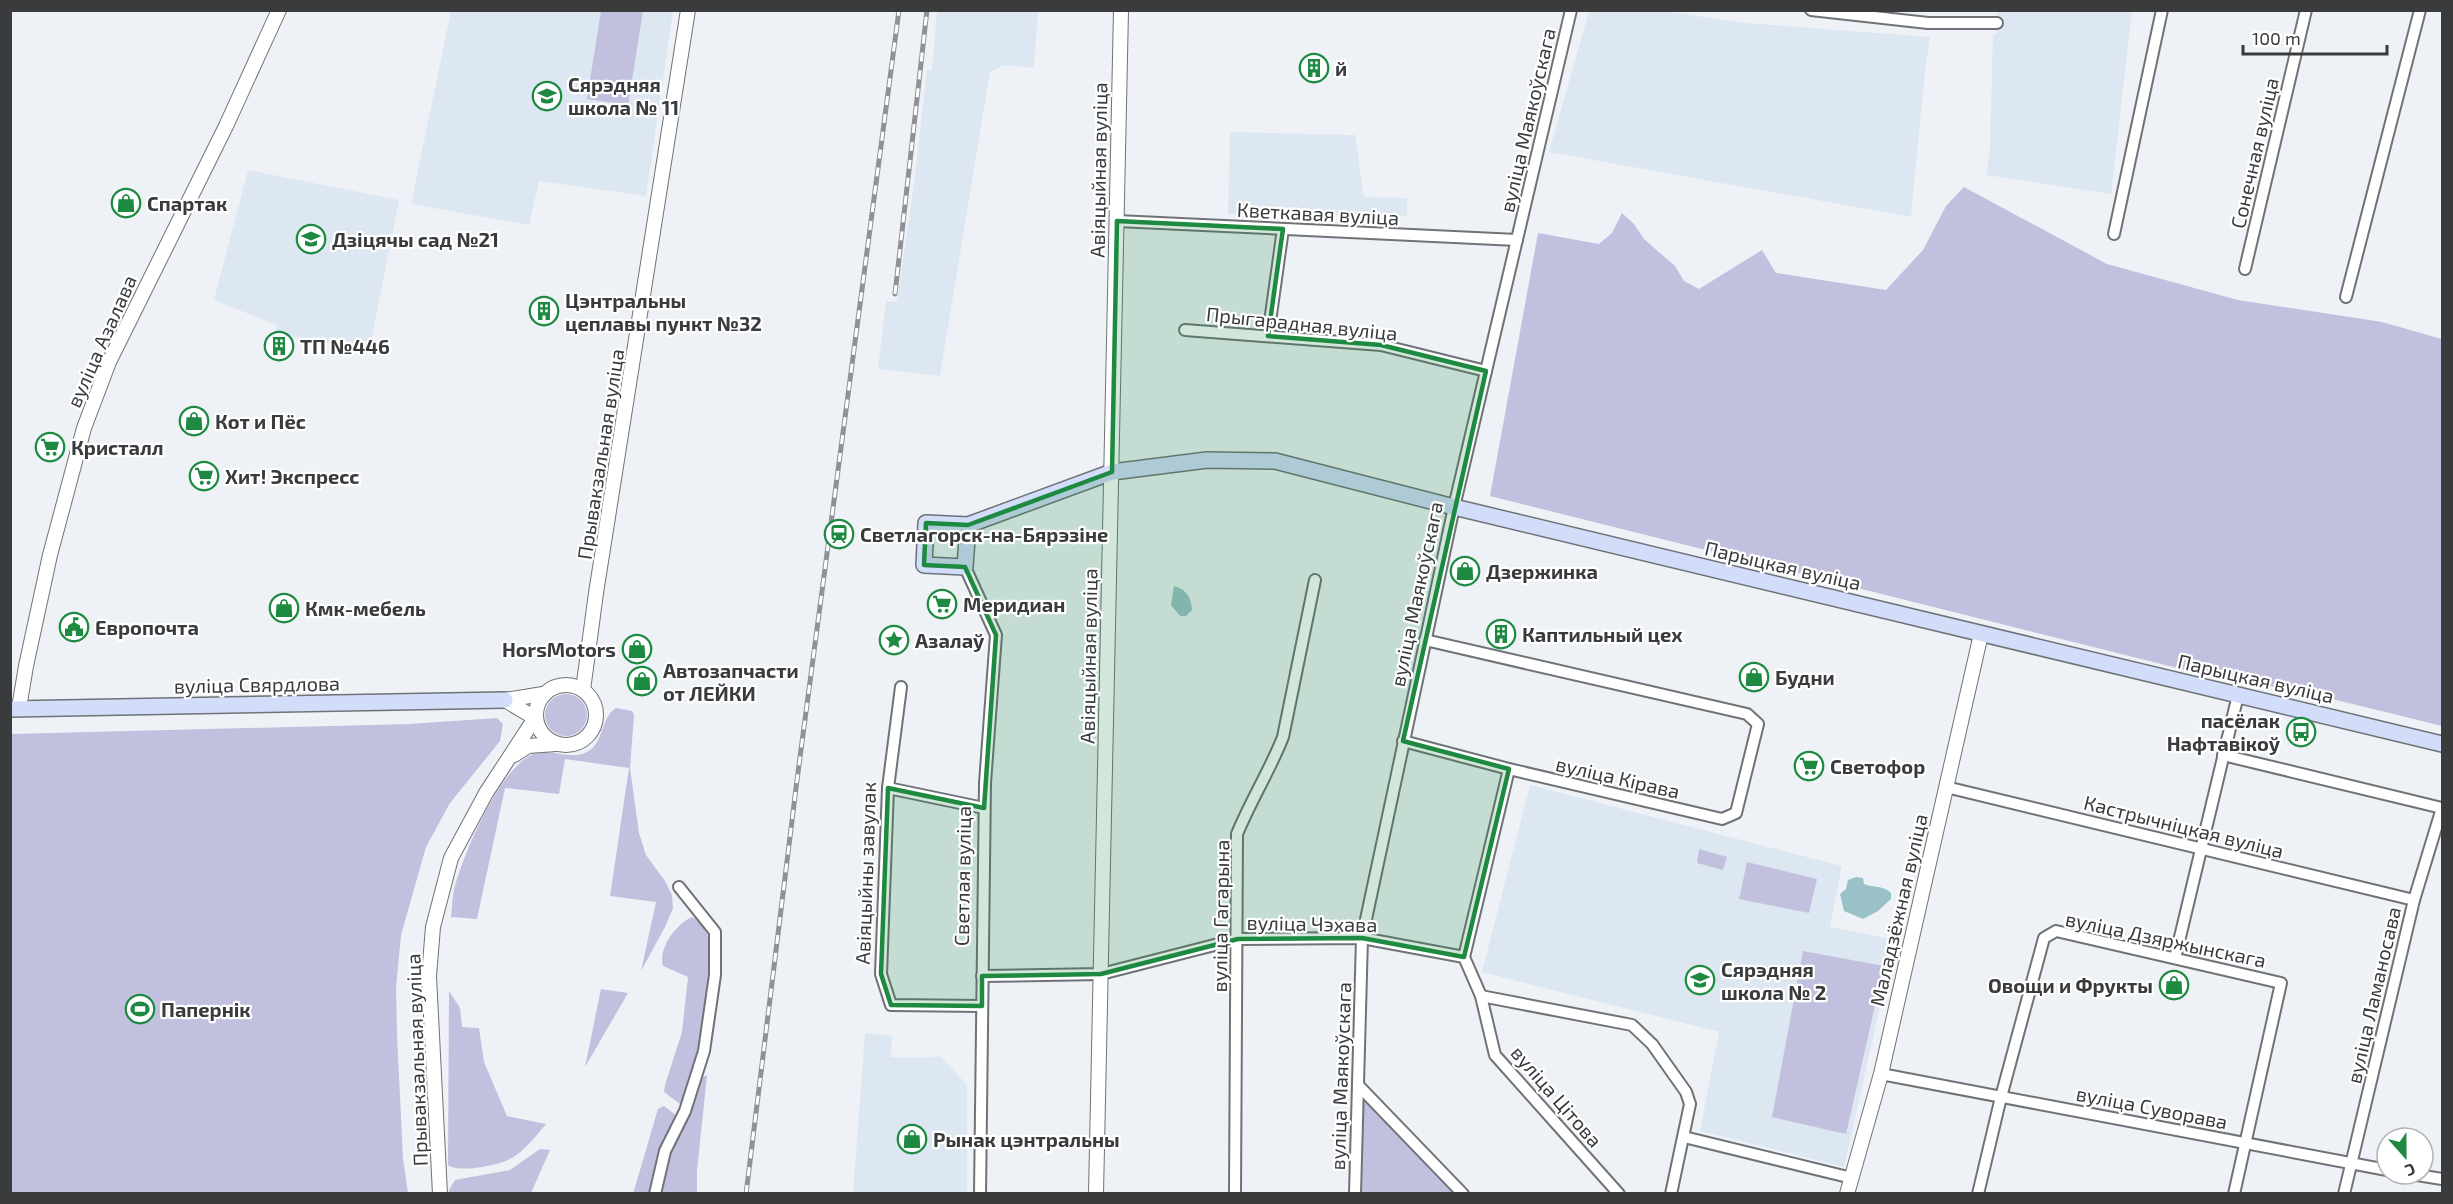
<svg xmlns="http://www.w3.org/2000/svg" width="2453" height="1204" viewBox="0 0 2453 1204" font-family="'Exo 2',sans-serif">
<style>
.built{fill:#dde7f1}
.green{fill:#c1c0de}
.water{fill:#9ac1c8}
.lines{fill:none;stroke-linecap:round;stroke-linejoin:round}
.minor-casing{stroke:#6f7276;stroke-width:14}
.tertiary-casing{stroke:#6f7276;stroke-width:16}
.secondary-casing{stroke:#6f7276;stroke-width:18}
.minor{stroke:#fff;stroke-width:10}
.tertiary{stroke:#fff;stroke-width:14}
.secondary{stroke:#d2ddfa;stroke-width:15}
.rail-casing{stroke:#8e9195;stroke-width:5}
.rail{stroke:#fff;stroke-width:3;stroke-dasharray:9;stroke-linecap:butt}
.marked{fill:#1d8941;fill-opacity:0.2;stroke:#1d8941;stroke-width:4.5;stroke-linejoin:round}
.labels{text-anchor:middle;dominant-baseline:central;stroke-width:4.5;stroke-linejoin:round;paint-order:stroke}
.poi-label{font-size:20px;font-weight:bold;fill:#393b3d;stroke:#fff;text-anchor:start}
.street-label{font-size:20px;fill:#393b3d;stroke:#fff}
</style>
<rect width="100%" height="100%" fill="#eef2f7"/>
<!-- built -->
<g class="built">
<polygon points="451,11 673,11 646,196 539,181 529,225 411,204"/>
<polygon points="937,11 1038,11 1034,68 1004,65 990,72 940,376 878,369 886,301 897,302 916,168 927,70 932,70"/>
<polygon points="1589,11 1663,11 1746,23 1930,37 1925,70 1911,217 1549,152"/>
<polygon points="1997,11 2132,11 2111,194 1986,175 1990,149 1993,34 1997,34"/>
<polygon points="1230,132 1355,135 1364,197 1407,198 1407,216 1228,214"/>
<polygon points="248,170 399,200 369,351 275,333 277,325 214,300"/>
<polygon points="1530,785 1842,866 1830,927 1895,940 1844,1167 1700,1131 1719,1032 1482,972"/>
<polygon points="865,1033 892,1036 891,1057 921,1058 940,1056 967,1085 967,1193 853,1193"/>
</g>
<!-- green -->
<g class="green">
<polygon points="601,11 643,11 628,105 587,99"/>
<polygon points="1964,187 2107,264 2238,300 2382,322 2442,339 2442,726 2312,694 2205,675 1490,496 1538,233 1599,244 1612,233 1622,213 1634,224 1644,239 1675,266 1684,281 1699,289 1762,250 1776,273 1886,290 1923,250 1946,206"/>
<circle cx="566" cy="715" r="21"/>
<path d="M 616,708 L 632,711 L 634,715 L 630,768 L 639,833 L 646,855 L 665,881 L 672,895 L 673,908 L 665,927 L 641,971 L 656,902 L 610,896 L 629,768 L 565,759 L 559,794 L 505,788 L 477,919 L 451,917 C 452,908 452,898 454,890 C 463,854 499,769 533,754 C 549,747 571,761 587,752 C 605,742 600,718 616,708 Z"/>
<polygon points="497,718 503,724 500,741 450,803 426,847 401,935 396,988 397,1034 403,1159 408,1193 11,1193 11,734 410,724"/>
<polygon points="1699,849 1727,857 1723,870 1697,863"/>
<polygon points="1747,862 1817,879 1809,913 1739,899"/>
<path d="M 692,917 L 704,923 C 723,974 702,1049 686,1100 L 680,1104 L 664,1092 L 665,1085 L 682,1032 L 688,977 L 663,966 C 658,948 676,924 692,917 Z"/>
<polygon points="1803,951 1884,966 1846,1134 1772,1117"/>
<polygon points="601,989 628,993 585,1067"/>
<path d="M 449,991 L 460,1008 L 462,1027 L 479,1028 L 484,1062 L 507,1116 L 546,1124 C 535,1137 523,1153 508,1160 C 495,1166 459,1173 448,1165 Z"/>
<polygon points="707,1075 697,1171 697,1193 660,1194 670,1150 686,1123 703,1077"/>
<polygon points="1363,1099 1453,1193 1362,1193"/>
<polygon points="664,1106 676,1115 651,1193 633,1194 658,1109"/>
<polygon points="540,1149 550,1150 531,1193 449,1193 449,1190 455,1180 510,1170"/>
</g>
<!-- water -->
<g class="water">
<path d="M 1174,586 C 1187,590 1191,597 1192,610 L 1186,616 L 1180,616 L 1171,605 Z"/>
<path d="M 1856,877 L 1863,878 L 1864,884 C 1874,888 1883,885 1891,893 L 1891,899 L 1878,911 L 1863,919 L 1844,911 L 1840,894 L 1846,889 L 1848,880 Z"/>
</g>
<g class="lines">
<!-- minor casing -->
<g class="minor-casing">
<g id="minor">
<polyline points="1811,10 1928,23 1997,23"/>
<polyline points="1117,221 1517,240"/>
<polyline points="2114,234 2162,10"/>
<polyline points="2245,269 2306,10"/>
<polyline points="2346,297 2420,10"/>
<polyline points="1185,330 1381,345 1486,371"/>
<polyline points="1268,336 1283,229"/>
<polyline points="965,567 996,635 985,783 980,1194"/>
<polyline points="901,687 888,788 881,974 891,1005 982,1006"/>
<polyline points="1403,741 1509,769 1722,819 1736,813 1758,724 1747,714 1425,640"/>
<polyline points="2223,755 2442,808"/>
<polyline points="1509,769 1464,957 1481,996 1495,1055 1619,1194"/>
<polyline points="1946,787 2414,900"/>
<polyline points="888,788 984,808"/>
<polyline points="2175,958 2238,695"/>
<polyline points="982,976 1101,974 1238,939 1362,938 1464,957"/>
<polyline points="1481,996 1632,1025 1652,1044 1686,1092 1690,1104 1671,1194"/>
<polyline points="1881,1074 2387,1170"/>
<polyline points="1358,1085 1463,1194"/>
<polyline points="1684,1137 1852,1178"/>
<polyline points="2411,1174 2442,1179"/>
<polyline points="655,1194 665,1151 685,1111 704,1051 715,975 715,932 679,887"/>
<path d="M 1235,1194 L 1237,834 C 1251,800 1270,770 1283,737 L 1315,580"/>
<polyline points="1355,1194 1362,938 1454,507 1571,10"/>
<polyline points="1978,1194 2001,1097 2044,938 2056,931 2281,983 2234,1194"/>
<polyline points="2344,1194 2414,900 2442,808"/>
</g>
</g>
<!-- tertiary casing -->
<g class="tertiary-casing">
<g id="tertiary">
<circle cx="566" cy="715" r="30"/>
<polyline points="583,690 596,593 688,10"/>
<polyline points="505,700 543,694"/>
<polyline points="19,708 26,666 50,555 84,428 109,362 226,126 279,10"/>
<polyline points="514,755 528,746 556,744"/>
<polyline points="440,1194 429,976 433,927 451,858 486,793 535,718 505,700"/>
<polyline points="1096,1194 1121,10"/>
<polyline points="1847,1194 1881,1074 1981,634"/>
</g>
</g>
<!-- secondary casing -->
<g class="secondary-casing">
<g id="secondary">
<polyline points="968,525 965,567 924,565 926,523 968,525 1112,472 1207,460 1275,461 1454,507 2442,744"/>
<polyline points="10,709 505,700"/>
</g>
</g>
<!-- minor -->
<use href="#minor" class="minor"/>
<!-- tertiary -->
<use href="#tertiary" class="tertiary"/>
<!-- secondary -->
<use href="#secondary" class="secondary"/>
<!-- rail casing -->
<g class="rail-casing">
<g id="rail">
<polyline points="895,294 927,10"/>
<polyline points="746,1194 797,780 899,10"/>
</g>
</g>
<!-- rail -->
<use href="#rail" class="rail"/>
</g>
<!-- marked area -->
<path class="marked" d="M 1117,221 L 1283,229 L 1268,336 L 1381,345 L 1486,371 L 1403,741 L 1509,769 L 1464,957 L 1362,938 L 1238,939 L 1101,974 L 982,976 L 982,1006 L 891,1005 L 881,974 L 888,788 L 984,808 L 996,635 L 965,567 L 924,565 L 926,523 L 968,525 L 1112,472 Z"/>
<!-- icons -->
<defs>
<g id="building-ring" transform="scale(1.5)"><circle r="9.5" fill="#fff" stroke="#1d8941" stroke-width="1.5"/><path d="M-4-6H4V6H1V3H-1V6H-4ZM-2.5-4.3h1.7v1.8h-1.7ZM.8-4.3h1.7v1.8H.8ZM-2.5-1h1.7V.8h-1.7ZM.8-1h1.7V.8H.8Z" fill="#1d8941"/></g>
<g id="school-ring" transform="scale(1.5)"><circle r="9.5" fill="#fff" stroke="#1d8941" stroke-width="1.5"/><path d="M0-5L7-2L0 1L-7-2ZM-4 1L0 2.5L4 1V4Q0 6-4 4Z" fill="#1d8941"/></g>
<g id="shop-ring" transform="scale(1.5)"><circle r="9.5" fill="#fff" stroke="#1d8941" stroke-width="1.5"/><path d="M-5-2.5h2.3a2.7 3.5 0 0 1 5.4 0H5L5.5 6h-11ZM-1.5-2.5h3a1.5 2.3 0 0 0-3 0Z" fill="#1d8941"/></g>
<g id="supermarket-ring" transform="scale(1.5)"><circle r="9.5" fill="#fff" stroke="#1d8941" stroke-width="1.5"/><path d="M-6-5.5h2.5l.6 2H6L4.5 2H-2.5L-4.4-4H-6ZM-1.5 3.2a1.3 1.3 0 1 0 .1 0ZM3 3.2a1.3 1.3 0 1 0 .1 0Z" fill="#1d8941"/></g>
<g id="station-ring" transform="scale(1.5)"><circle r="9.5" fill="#fff" stroke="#1d8941" stroke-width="1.5"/><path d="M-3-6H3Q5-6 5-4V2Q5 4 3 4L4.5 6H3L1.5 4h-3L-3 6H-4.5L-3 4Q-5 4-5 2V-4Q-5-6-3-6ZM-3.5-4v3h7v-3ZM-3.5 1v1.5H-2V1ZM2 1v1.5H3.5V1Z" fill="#1d8941"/></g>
<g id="civic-ring" transform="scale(1.5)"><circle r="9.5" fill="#fff" stroke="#1d8941" stroke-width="1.5"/><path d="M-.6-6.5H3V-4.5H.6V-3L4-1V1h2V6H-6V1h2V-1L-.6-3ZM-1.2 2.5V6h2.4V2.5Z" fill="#1d8941"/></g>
<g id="sight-ring" transform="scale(1.5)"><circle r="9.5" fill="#fff" stroke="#1d8941" stroke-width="1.5"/><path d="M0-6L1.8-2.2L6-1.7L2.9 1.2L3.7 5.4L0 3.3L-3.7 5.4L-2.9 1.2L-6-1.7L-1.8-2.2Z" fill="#1d8941"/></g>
<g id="bus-ring" transform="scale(1.5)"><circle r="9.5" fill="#fff" stroke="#1d8941" stroke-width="1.5"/><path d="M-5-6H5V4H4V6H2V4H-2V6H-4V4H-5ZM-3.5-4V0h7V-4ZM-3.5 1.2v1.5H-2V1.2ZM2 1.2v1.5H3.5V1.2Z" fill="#1d8941"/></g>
<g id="stadium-ring" transform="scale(1.5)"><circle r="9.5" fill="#fff" stroke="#1d8941" stroke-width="1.5"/><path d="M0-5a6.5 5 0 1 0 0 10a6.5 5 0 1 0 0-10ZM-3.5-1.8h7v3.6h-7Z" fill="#1d8941"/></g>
</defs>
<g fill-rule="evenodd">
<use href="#building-ring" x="1314" y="68"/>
<use href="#school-ring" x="547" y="96"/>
<use href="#shop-ring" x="126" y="203"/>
<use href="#school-ring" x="311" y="239"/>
<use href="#building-ring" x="544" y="311"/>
<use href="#building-ring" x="279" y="346"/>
<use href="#shop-ring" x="194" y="421"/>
<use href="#supermarket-ring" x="50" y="447"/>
<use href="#supermarket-ring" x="204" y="476"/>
<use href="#station-ring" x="839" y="534"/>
<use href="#shop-ring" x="1465" y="571"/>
<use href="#supermarket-ring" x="942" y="604"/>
<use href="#shop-ring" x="284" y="608"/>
<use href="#civic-ring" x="74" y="627"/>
<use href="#building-ring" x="1501" y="634"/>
<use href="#sight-ring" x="894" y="640"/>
<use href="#shop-ring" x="637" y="649"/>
<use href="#shop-ring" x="1754" y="677"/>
<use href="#shop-ring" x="642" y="681"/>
<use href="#bus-ring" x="2301" y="732"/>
<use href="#supermarket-ring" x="1809" y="766"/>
<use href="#school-ring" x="1700" y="980"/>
<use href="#shop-ring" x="2174" y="985"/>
<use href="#stadium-ring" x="140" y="1009"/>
<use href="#shop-ring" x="912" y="1139"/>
</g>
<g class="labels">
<!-- poi labels -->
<g class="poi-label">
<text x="1335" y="68">й</text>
<text x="568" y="84">Сярэдняя<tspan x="568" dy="23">школа № 11</tspan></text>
<text x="147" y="203">Спартак</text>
<text x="332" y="239">Дзіцячы сад №21</text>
<text x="565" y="300">Цэнтральны<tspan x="565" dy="23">цеплавы пункт №32</tspan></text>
<text x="300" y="346">ТП №446</text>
<text x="215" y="421">Кот и Пёс</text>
<text x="71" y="447">Кристалл</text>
<text x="225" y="476">Хит! Экспресс</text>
<text x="860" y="534">Светлагорск-на-Бярэзіне</text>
<text x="1486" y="571">Дзержинка</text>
<text x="963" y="604">Меридиан</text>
<text x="305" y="608">Кмк-мебель</text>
<text x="95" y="627">Европочта</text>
<text x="1522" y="634">Каптильный цех</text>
<text x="915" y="640">Азалаў</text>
<text x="616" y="649" text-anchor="end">HorsMotors</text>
<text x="663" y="670">Автозапчасти<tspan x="663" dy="23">от ЛЕЙКИ</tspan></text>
<text x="1775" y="677">Будни</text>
<text x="2280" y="720" text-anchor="end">пасёлак<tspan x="2280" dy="23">Нафтавікоў</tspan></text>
<text x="1830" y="766">Светофор</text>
<text x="1721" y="969">Сярэдняя<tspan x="1721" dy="23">школа № 2</tspan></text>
<text x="2153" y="985" text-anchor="end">Овощи и Фрукты</text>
<text x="161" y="1009">Папернік</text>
<text x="933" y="1139">Рынак цэнтральны</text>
</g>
<!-- street labels -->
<g class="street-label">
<text transform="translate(1527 120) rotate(-77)">вуліца Маякоўскага</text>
<text transform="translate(2254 153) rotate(-77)">Сонечная вуліца</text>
<text transform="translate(1098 170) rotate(-89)">Авіяцыйная вуліца</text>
<text transform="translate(1318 213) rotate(3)">Кветкавая вуліца</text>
<text transform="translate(1302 323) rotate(6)">Прыгарадная вуліца</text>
<text transform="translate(101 341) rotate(-66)">вуліца Азалава</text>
<text transform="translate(600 454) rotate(-81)">Прывакзальная вуліца</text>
<text transform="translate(1783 565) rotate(13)">Парыцкая вуліца</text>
<text transform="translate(1416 594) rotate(-78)">вуліца Маякоўскага</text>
<text transform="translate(1088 656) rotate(-89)">Авіяцыйная вуліца</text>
<text transform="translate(2256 678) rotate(13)">Парыцкая вуліца</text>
<text transform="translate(257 684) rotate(-1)">вуліца Свярдлова</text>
<text transform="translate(1618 777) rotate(13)">вуліца Кірава</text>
<text transform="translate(2184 826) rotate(14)">Кастрычніцкая вуліца</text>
<text transform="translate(865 873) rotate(-88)">Авіяцыйны завулак</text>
<text transform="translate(962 876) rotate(-89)">Светлая вуліца</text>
<text transform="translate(1898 910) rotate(-77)">Маладзёжная вуліца</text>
<text transform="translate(1220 916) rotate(-89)">вуліца Гагарына</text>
<text transform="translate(1312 923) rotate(1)">вуліца Чэхава</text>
<text transform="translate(2166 939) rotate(12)">вуліца Дзяржынскага</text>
<text transform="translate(2373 995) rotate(-77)">вуліца Ламаносава</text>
<text transform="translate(416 1060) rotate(-92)">Прывакзальная вуліца</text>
<text transform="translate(1340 1076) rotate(-88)">вуліца Маякоўскага</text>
<text transform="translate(1557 1096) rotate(49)">вуліца Цітова</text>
<text transform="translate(2152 1107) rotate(11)">вуліца Суворава</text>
</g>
</g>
<!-- border -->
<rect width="2453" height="1204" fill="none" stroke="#393b3d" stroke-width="24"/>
<!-- north arrow -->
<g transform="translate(2405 1156) rotate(159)"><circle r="28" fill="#ffffff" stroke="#b0b1b1" stroke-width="1.5"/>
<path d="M0-4.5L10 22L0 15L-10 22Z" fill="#1d8941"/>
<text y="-9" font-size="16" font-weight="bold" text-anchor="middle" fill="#393b3d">С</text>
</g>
<!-- scale -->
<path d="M2243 45v9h144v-9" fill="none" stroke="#393b3d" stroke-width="3"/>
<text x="2252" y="45" font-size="18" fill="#393b3d" stroke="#ffffff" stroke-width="4.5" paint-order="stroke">100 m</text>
</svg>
